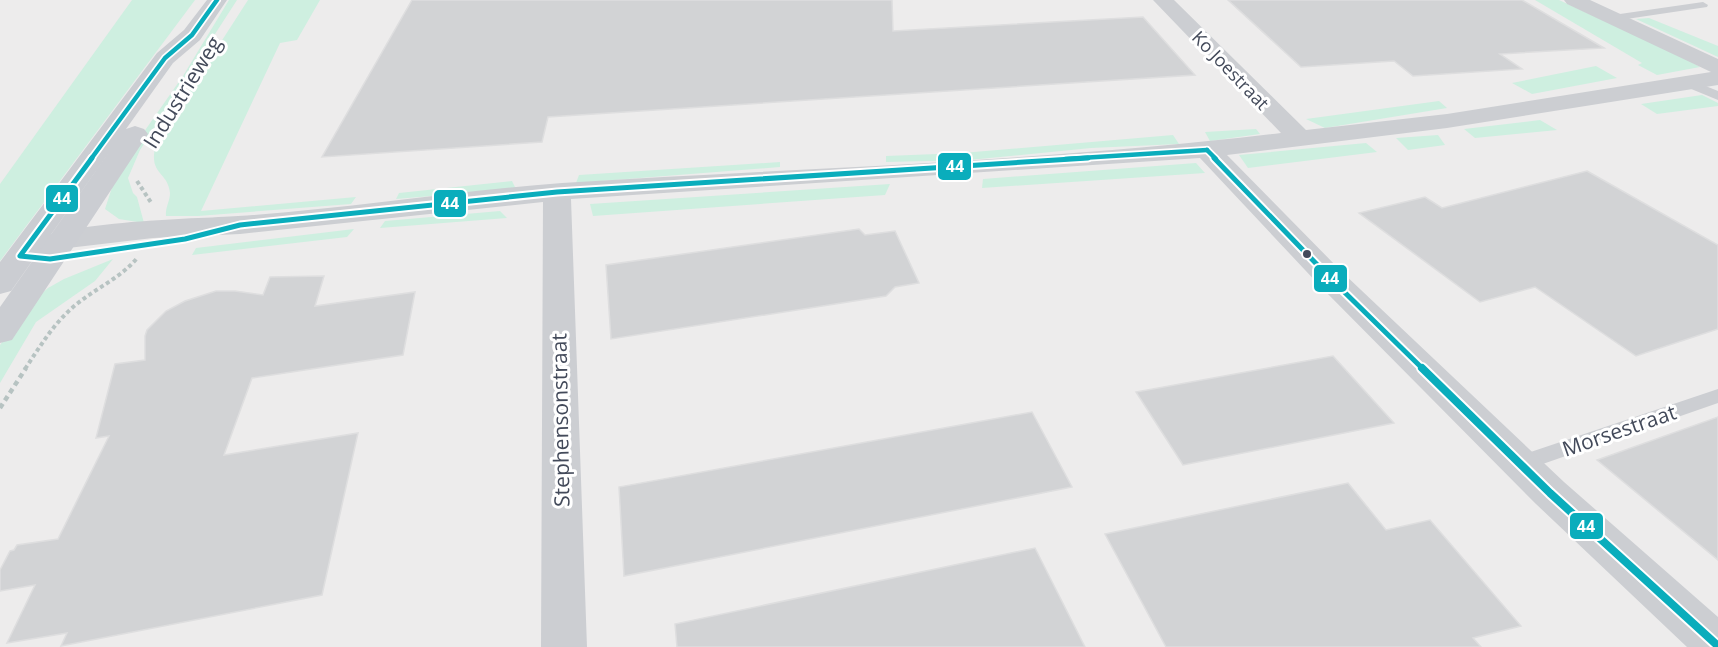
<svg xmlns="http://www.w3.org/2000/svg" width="1718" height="647" viewBox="0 0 1718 647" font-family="'Open Sans',sans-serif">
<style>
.green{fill:#ceefe0}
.building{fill:#d2d3d5;stroke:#dededf;stroke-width:1.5}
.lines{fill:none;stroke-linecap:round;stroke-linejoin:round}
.path-far2{stroke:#b7c3c2;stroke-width:2;stroke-dasharray:3 2;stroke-linecap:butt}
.path-far1{stroke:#b7c3c2;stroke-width:4;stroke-dasharray:4 3;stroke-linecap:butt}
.path{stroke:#b7c3c2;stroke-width:4.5;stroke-dasharray:5 4;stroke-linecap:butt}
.lane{fill:#ccced2;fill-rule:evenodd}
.street{fill:#ccced2;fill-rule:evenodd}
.secondary{fill:#cbcdd2;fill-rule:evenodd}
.bus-1-far2-casing{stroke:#fff;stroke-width:8}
.bus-1-far1-casing{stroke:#fff;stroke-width:9}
.bus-1-casing{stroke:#fff;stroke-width:12}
.bus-1-far2{stroke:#0aadbc;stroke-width:4.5}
.bus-1-far1{stroke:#0aadbc;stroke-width:5}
.bus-1{stroke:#0aadbc;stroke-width:8}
.bus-dot{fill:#434a5a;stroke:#fff;stroke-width:2}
.labels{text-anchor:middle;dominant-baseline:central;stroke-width:6;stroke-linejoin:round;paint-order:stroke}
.far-street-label{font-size:18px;fill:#434a5a;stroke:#fff}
.street-label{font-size:21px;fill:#434a5a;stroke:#fff}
.line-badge{stroke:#fff;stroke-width:2}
.badge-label{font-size:16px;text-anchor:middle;font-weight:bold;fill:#fff}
</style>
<rect width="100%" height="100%" fill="#edecec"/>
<!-- green -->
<g class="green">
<polygon points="132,0 195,0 0,261 0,184"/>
<polygon points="229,0 237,0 140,150 128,178 133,193 137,197 144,223 119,219 105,209 118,169 183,76"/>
<path d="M 248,0 L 320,0 L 297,40 L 280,43 L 201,211 L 356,197 L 351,204 L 198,216 L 166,216 C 165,208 170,201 170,193 C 168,170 146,175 157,141 Z"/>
<polygon points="1535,0 1559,0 1683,57 1700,67 1657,75 1638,65 1642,63"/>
<polygon points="1649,18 1718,46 1718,57 1636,19"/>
<polygon points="1596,66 1617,78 1532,94 1512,83"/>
<polygon points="1702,95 1718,103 1718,106 1657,114 1641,104"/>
<polygon points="1439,101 1447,108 1325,128 1306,119"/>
<polygon points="1540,120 1557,130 1475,138 1464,129"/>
<polygon points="1256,129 1260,134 1210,141 1205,132"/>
<polygon points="1173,135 1179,144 1091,148 969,160 886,162 886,156 962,153"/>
<polygon points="1438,135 1445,145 1408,150 1396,138"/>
<polygon points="1366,143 1377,152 1248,168 1239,155"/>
<polygon points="780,162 780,167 576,183 579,175"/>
<polygon points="1196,163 1205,173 982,188 983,179"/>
<polygon points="512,181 516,189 396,199 399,193"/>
<polygon points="890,184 885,195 593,216 590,204"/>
<polygon points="500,211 507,218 380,228 385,221"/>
<polygon points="354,229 347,237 192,255 196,248"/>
<polygon points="113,259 95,281 36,322 0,383 0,345 29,305 48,288 64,279"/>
</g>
<!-- building -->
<g class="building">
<polygon points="412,0 892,0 893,31 1143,17 1195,75 548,117 542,142 322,157"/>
<polygon points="1228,0 1522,0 1604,48 1500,54 1522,69 1413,76 1394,61 1301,67"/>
<polygon points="1587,171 1718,245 1718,329 1636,356 1535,287 1480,302 1359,213 1425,197 1442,208"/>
<polygon points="859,229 865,235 895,231 919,283 895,287 886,296 611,339 606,265"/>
<polygon points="324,276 315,306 415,292 403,355 252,378 224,455 358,433 322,595 61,646 67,633 7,643 35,585 0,591 0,570 10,551 14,550 17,545 58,539 109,436 96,438 115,364 145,360 145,336 147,330 166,311 185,301 216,291 235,291 263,295 270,277"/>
<polygon points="1333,356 1394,423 1183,465 1136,392"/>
<polygon points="1032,412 1072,487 624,576 619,487"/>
<polygon points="1718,417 1718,560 1597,460"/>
<polygon points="1348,483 1386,530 1430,520 1521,626 1473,638 1481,647 1166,647 1105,534"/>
<polygon points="1035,548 1085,647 677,647 675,624"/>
</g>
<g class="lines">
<!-- path-far2 -->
<polyline class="path-far2" points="161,125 198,66"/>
<!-- path-far1 -->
<g class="path-far1">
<polyline points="137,181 152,204"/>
<path d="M 25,369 C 41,345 55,321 78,303 C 98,287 122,277 138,257"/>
</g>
<!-- path -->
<polyline class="path" points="0,408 26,368"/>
<!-- lane -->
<g class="lane">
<polygon points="1703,2 1708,5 1707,7 1613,21 1607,18 1613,15"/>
<polygon points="1688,79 1718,91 1718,100 1684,86 1682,83 1684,80"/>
<polygon points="1718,389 1718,403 1520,472 1513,470 1509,464 1513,458"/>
</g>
<!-- street -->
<path class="street" d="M 1153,0 L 1174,0 L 1306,130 L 1447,114 L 1711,72 L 1567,4 L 1564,0 L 1590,0 L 1718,59 L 1718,85 L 1447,128 L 1227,155 L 1342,272 L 1564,482 L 1718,617 L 1718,647 L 1687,647 L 1536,504 L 1320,286 L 1200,158 L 571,199 L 587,647 L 541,647 L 543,202 L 240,234 L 153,238 L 68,248 L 36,259 L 25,256 L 21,250 C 42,220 199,219 238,216 C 346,209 454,191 562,183 C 801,168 1042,162 1281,133 Z"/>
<!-- secondary -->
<polygon class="secondary" points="207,0 227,0 200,40 173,63 126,129 135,126 144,129 148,134 12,340 0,343 0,307 117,141 11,291 0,294 0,262 157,53 184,30"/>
<!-- bus-1-far2 casing -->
<g class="bus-1-far2-casing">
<g id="bus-1-far2">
<polyline points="1207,150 1216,159"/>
<polyline points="91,159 165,58 192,35 217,0"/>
<polyline points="1065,159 1207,150"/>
</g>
</g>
<!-- bus-1-far1 casing -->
<g class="bus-1-far1-casing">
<g id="bus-1-far1">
<polyline points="92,158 20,256 50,259 185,239 240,225 557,192 1088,158"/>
<polyline points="1214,158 1331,279 1423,369"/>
</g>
</g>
<!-- bus-1 casing -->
<g class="bus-1-casing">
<polyline id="bus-1" points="1422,368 1550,493 1718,646"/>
</g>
<!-- bus-1-far2 -->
<use href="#bus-1-far2" class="bus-1-far2"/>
<!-- bus-1-far1 -->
<use href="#bus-1-far1" class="bus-1-far1"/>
<!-- bus-1 -->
<use href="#bus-1" class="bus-1"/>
</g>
<!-- markers -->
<circle class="bus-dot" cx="1307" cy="254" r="5"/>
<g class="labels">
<!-- far-street labels -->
<g class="far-street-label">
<text transform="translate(1231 70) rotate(46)">Ko Joestraat</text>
</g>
<!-- street labels -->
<g class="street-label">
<text transform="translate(182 92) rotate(-58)">Industrieweg</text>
<text transform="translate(560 420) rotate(-91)">Stephensonstraat</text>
<text transform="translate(1619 430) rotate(-19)">Morsestraat</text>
</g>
</g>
<g class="line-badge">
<rect x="937" y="152" width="35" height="29" rx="6" fill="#0aadbc"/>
<rect x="45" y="184" width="34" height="29" rx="6" fill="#0aadbc"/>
<rect x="433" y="189" width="34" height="29" rx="6" fill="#0aadbc"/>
<rect x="1313" y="264" width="35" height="29" rx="6" fill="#0aadbc"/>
<rect x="1569" y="512" width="35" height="28" rx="6" fill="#0aadbc"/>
</g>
<g class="badge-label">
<text x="955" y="172">44</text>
<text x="62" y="204">44</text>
<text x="450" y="209">44</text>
<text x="1330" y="284">44</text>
<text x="1586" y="532">44</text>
</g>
</svg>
